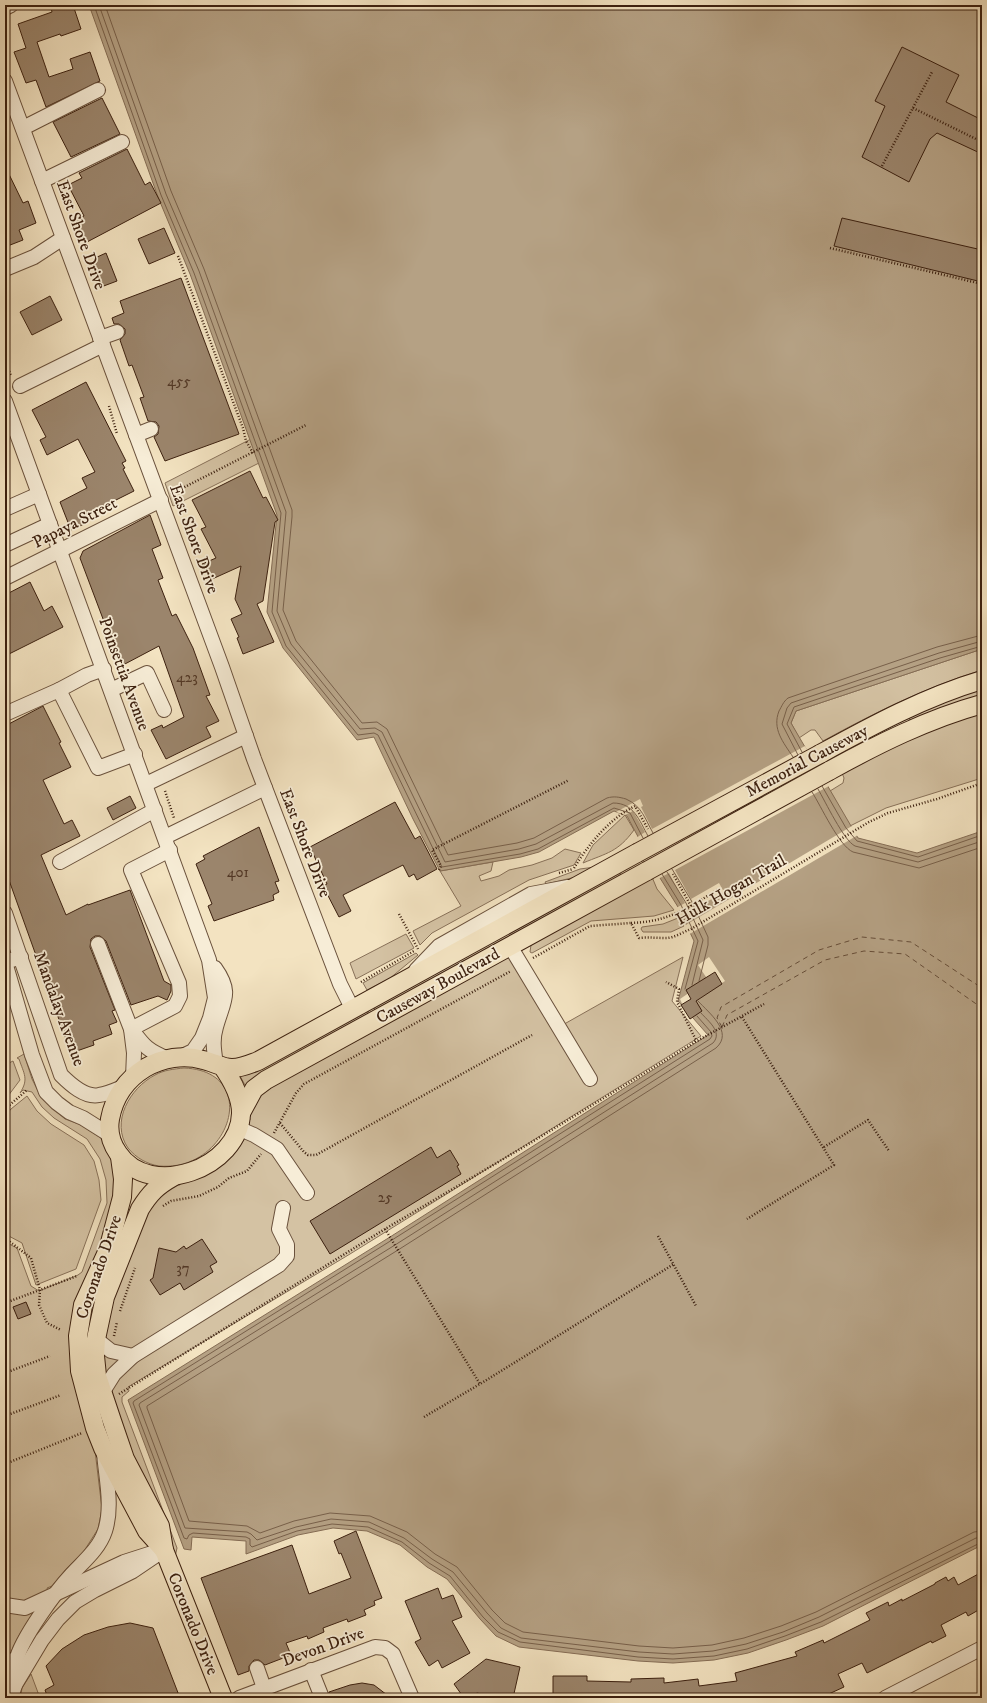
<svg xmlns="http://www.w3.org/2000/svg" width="987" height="1703" viewBox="0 0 987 1703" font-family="'IM FELL DW Pica',serif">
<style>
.green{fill:#d4c2a3;stroke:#887159}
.water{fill:#b5a184;stroke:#856d55}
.pier{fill:#f3e3c1}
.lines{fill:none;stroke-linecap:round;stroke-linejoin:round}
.shore{stroke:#78604a;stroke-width:1}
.ferry{stroke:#664d38;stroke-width:1;stroke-dasharray:5 4;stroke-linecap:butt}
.building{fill:#9b856c;stroke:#3c200f}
.minor-casing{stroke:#6a513c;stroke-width:16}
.major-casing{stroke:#3c200f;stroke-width:20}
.path{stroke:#3c200f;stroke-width:2.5;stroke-dasharray:1 2;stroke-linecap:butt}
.minor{stroke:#f7edd7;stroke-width:14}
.major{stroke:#f3e3c1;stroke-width:18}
.major-bridge-casing{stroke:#3c200f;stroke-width:20;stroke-linecap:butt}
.major-bridge{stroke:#f3e3c1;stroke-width:18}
.labels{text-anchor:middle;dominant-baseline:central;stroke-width:3.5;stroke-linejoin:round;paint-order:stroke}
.number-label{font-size:15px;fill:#543926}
.street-label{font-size:17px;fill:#3c200f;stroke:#f7edd7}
</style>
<rect width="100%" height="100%" fill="#f3e3c1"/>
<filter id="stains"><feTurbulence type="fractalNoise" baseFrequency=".005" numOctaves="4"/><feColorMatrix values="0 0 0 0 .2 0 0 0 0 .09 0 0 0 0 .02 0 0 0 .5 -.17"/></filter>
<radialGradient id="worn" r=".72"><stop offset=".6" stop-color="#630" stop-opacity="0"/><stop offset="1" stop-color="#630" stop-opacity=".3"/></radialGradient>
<!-- green -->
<g class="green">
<polygon points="251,439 259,463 173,506 165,483"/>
<path d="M 982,649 L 982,670 C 926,687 874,713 823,741 L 815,730 L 811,730 L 799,738 L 791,723 L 796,711 Z"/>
<polygon points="982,687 982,696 910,721 908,716"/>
<polygon points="982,712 982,778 886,808 850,826 830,791 843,783 844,778 842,773 902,740"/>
<path d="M 625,815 L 634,830 C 618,852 607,853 583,863 L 593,845 Z"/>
<polygon points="565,849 581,853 574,865 529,880 432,933 420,945 413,931 461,906 440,871 493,862 491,871 479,876 481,881 499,876 509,870 532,865 552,858"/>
<polygon points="595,867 580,876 546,884 545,882 580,869"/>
<polygon points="620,872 621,874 600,889 374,1013 375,1003"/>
<polygon points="652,877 657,889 674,910 654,916 591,921 532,953 530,952 531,945 538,939"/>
<polygon points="678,918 684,926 671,932 643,932 641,929 642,927 663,924"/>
<polygon points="406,934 414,948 356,979 350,963"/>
<polygon points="416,953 418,955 389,979 367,990 363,983"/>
<path d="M 514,953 L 559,1027 L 683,957 L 672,1001 L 701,1036 L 350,1254 L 128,1387 L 129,1391 L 122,1397 L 122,1402 L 177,1548 L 175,1557 L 174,1550 L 171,1547 C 154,1506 136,1467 121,1425 C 111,1398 99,1369 104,1340 C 111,1295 130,1254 147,1213 C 153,1203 168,1185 180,1185 L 180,1183 C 196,1179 213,1174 224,1161 C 233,1152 240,1135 247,1124 L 247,1120 L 250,1120 C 247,1107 264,1091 273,1083 Z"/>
<polygon points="369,1007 367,1017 245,1085 240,1076"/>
<path d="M 24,1054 L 32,1079 L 41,1097 L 65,1119 L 81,1125 L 104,1140 L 113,1160 L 115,1195 L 101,1246 L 77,1300 L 102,1509 L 98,1529 L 84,1551 L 67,1568 L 52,1586 L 47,1588 L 48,1591 C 35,1612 18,1632 10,1655 C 7,1665 11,1677 5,1685 L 5,1242 L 17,1248 L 31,1286 L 39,1291 L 78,1275 L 82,1272 L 107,1203 L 106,1180 L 100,1159 L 87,1139 L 54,1118 L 42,1107 L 32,1092 L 23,1090 L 20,1093 C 29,1079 24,1074 19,1059 L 17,1058 Z"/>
<polygon points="13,1061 20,1080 5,1100 5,1065"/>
<path d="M 184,1068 C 262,1071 231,1172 159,1166 C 147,1164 136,1158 128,1148 C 110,1122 130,1088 155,1075 C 164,1070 174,1069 184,1068 Z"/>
<polygon points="27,1096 37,1111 51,1124 84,1145 94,1161 99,1180 101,1200 76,1269 36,1285 22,1243 5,1234 5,1116 11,1109"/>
<polygon points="31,1674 40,1698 19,1698 20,1694 21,1694 22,1688"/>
</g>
<!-- water -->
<polygon class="water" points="89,5 982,5 982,649 796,711 791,723 858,838 917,853 982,831 982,1545 823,1626 786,1640 748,1653 714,1660 673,1663 638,1661 519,1647 496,1636 480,1619 447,1579 427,1567 400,1545 367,1531 333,1528 298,1535 246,1554 246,1541 192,1537 191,1550 184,1549 128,1400 390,1237 708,1035 678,1001 694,941 678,907 660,878 627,816 614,811 539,852 521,857 440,871 413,819 374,737 357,740 283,648 267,612 277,515 190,274 158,197"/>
<!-- pier -->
<g class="pier">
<polygon points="805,746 829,786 675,870 691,899 719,883 724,892 680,917 676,908 685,903 669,873 658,879 636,838 645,832 633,811 625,815 616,812 640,799 643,806 641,807 652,829"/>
<polygon points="852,826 858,835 688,935 684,926"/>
<polygon points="709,957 725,981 684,1008 680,999 708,980 698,965"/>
</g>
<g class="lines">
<!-- shore -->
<g class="shore">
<polyline points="94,5 161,195 194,273 281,513 272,612 286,646 358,735 374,733 378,735 442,867 520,854 538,849 614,808 630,813 643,838"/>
<path d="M 99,5 L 166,194 L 199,271 L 286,512 L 277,611 L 291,644 L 360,729 L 375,728 L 382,732 L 445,862 L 519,849 L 536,844 L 613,803 C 634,803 639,820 648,836"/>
<path d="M 105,5 L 171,191 L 204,269 L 292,510 L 292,517 L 283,610 L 296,641 L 362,723 L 377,722 L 387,729 L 448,855 L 517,843 L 534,838 L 607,798 C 614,796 619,797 626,799 C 642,806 645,819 653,833"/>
<polyline points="802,752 787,724 794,707 940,658 982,646"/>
<polyline points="798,755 782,724 787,708 791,703 939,653 982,641"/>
<path d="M 793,757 C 783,742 772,729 779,711 C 782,706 783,702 788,698 L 937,647 L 982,635"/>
<polyline points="822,786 846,828 857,841 918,857 982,835"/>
<path d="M 818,789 C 825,801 844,841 855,846 L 918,862 L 982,841"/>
<path d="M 812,792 C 821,806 839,846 853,852 L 919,868 L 982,847"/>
<polyline points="672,869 691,900 708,937 708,945 699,981"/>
<polyline points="667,872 686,903 703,940 692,985"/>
<polyline points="662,874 681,905 698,941 685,989"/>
<path d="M 698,1001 C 709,1013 734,1032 716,1048 L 398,1250 L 147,1406 L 147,1408 L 189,1521 L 247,1526 L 260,1533 L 294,1521 L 330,1513 L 370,1516 L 407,1532 L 435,1554 L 457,1567 L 492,1610 L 505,1623 L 523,1632 L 639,1646 L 673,1648 L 712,1645 L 744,1638 L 781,1626 L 816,1612 L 974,1532 L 982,1531"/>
<path d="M 701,1013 C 708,1021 723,1032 713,1043 L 395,1245 L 140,1403 L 139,1405 L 185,1528 L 247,1532 L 251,1534 L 257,1540 L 296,1527 L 331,1519 L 369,1522 L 404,1538 L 432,1559 L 453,1572 L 487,1613 L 501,1628 L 521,1638 L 639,1652 L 673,1654 L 713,1651 L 746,1644 L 783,1632 L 819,1617 L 976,1538 L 982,1537"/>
<polyline points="697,1016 711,1032 712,1036 710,1039 392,1240 134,1401 133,1403 184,1538 187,1539 189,1535 193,1533 246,1537 250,1539 250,1545 252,1547 297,1531 332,1524 368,1527 402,1542 429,1563 450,1576 483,1617 498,1632 520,1642 638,1657 673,1659 714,1656 747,1649 785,1636 821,1622 982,1542"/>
</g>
<!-- ferry -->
<g class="ferry">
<polyline points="722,1027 717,1018 721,1007 819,950 862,937 911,942 982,988"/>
<polyline points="722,1027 727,1015 825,960 864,951 905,954 982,1008"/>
</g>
</g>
<!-- building -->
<g class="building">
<polygon points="60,5 73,5 81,29 61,36 60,34 37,42 49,77 73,69 70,59 90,52 100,81 46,107 36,80 26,83 14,52 26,48 18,24 52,12 51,8"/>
<polygon points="902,47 959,75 946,102 982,120 982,154 937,133 930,139 909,182 862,157 885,106 875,101"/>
<polygon points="102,98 120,134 71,157 53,122"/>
<polygon points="127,149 145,185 150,182 161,203 87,242 76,220 84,216 68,185 82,178 79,173"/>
<polygon points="5,166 23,203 28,201 36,223 19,230 23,240 5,247"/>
<polygon points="842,218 982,250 982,282 834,246"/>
<polygon points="164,228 175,253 149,264 138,239"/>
<polygon points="106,253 117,281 101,287 92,265 97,263 95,258"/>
<polygon points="181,278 239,434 165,461 154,437 158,434 159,426 156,422 148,421 140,398 144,397 132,365 129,366 120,340 125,334 125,329 119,324 114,324 112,318 124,313 120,301"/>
<polygon points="50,296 62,320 32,335 20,312"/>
<polygon points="86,382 126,461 122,463 125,468 123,469 134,491 80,518 84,524 71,530 60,502 87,488 82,478 95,472 78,439 47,455 40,440 46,437 32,410"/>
<polygon points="250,471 263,498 266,497 278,520 275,522 263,601 257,604 274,642 243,654 237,638 239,637 231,619 242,614 235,599 241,566 210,580 202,564 216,558 201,529 206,527 192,500"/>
<polygon points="150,515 161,545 152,549 163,578 158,580 172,616 176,614 193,648 210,695 206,696 219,721 206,727 211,737 166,759 151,730 162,725 163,728 184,717 159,646 123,665 114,648 80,558 83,551"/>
<polygon points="30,582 44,611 52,606 63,627 5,656 5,595"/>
<polygon points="43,706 61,742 59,743 71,767 43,780 64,824 72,820 80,836 41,855 66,915 88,904 88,905 130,890 164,981 171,985 171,991 167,1000 158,996 131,1005 106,941 100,936 95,936 91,939 90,947 115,1010 112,1011 117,1022 109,1025 112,1034 93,1041 94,1045 71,1053 5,869 5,726"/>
<polygon points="130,796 136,808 113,820 107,808"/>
<polygon points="395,802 415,839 420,836 437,869 417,880 414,874 409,877 403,865 343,895 351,911 339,917 323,886 327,884 310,847"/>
<polygon points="259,827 279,881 275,882 279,892 273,895 274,900 214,921 208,906 212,904 196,864 205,859 203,856"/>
<polygon points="715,972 722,984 696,1001 702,1011 690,1019 681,1005 691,999 686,990"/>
<polygon points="431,1147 437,1158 450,1150 459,1165 457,1166 461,1174 330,1254 310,1221"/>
<polygon points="202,1239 217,1262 210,1266 213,1272 184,1290 180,1283 160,1295 150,1280 153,1278 159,1248 176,1252 184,1246 186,1249"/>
<polygon points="26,1302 31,1314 18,1319 13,1307"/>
<polygon points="356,1531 382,1598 374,1601 375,1605 364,1610 366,1615 348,1622 347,1619 323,1628 324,1632 308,1639 307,1636 286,1643 291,1655 265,1665 259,1660 254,1660 249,1666 249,1671 238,1675 201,1578 292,1545 309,1594 351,1578 341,1553 339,1554 334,1541"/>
<polygon points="982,1572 982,1608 968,1616 966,1612 941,1625 946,1636 932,1643 931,1641 867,1673 862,1663 838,1674 844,1687 820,1698 553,1698 553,1676 587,1676 587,1681 631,1682 631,1679 664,1678 664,1683 698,1679 699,1686 737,1681 735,1673 797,1656 795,1652 823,1640 824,1643 870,1620 866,1613 888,1602 889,1606 902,1599 902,1601 935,1584 935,1583 946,1577 948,1581 954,1577 958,1585"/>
<polygon points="438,1588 442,1599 453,1595 462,1617 452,1621 470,1653 442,1668 438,1660 429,1666 415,1642 421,1639 405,1601"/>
<polygon points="130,1623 153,1628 180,1698 48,1698 45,1690 54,1685 46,1666 62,1649 84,1635 108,1627"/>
<polygon points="486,1659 520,1667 513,1698 497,1698 477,1693 470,1698 464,1698 454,1684"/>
<polygon points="362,1683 374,1685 391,1698 329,1698 329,1692 350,1685"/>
</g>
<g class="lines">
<!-- minor casing -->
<g class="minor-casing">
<g id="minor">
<polyline points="5,8 11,5"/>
<polyline points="5,81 222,667 254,759 340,984 352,1008"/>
<polyline points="23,128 98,90"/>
<polyline points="42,181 122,142"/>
<polyline points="5,269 34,257 63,238"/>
<polyline points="100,338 117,332"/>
<polyline points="20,386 103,345"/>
<polyline points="5,401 209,960 215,998 210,1018 202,1038 193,1051 180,1057"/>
<polyline points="136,435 151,429"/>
<polyline points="5,509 39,494"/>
<polyline points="5,545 50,524"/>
<polyline points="5,578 161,500"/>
<polyline points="104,669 87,675 59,690 98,768 135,754"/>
<polyline points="111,690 147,673 164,710"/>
<polyline points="5,714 59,690"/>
<polyline points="146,784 246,736"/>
<polyline points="165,837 265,788"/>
<polyline points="60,862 155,810"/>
<path d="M 5,913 L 61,1075 C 70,1084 85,1098 99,1095 C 107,1094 116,1090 123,1087"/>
<polyline points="98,944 131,1029 134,1053 133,1077"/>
<polyline points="510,946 590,1079"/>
<polyline points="21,957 5,962 32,1055 46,1092 57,1103 69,1112 83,1118 110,1135"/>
<path d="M 215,968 C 233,993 223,1001 216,1027 C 212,1040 214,1051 216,1064"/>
<polyline points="416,970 439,946 531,894 568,887"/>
<polyline points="131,1029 175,1006 180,996 179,983 131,870 170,850"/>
<path d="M 132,1030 C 145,1047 147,1050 168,1059"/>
<polyline points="238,1128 254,1135 277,1149 307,1193"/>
<polyline points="96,1339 111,1351 133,1356"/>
<polyline points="102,1393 114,1374 133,1356 279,1265 287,1256 287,1245 279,1229 283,1208"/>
<polyline points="5,1605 25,1608 124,1562 152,1553"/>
<polyline points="5,1658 13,1679"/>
<polyline points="257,1668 264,1688"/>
<polyline points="311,1670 321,1695"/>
<path d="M 15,1685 C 15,1677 15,1668 16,1661 C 21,1639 56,1591 72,1574 C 84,1561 99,1549 105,1531 C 113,1506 106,1479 104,1453"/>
<polyline points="11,1698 15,1685 42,1640 58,1619 75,1602 95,1590 133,1571 164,1550"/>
<polyline points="239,1698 375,1647 385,1648 393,1654 412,1698"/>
<polyline points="885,1698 982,1648"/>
</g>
</g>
<!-- major casing -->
<g class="major-casing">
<g id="major">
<path d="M 820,754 C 873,725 925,697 982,680"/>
<path d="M 829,771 C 878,744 928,719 982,704"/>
<path d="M 222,1066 C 232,1080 241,1096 241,1113 C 240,1168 150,1201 118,1153 C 111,1143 108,1131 110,1119 C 114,1097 127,1079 145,1068 C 162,1058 184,1054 203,1060 C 213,1062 222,1068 232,1068 C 242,1068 250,1064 258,1061 L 637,853"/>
<polyline points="241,1113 254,1089 266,1080 647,871"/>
<polyline points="120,1157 123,1179 122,1197 108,1250 83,1305 78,1336 80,1371 95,1428 103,1448 147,1531 164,1550"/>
<path d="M 173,1177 C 157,1186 150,1193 140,1209 L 105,1297 L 96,1339 L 95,1356 L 97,1376 L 112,1421 L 125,1459 L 160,1526 L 164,1550 L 223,1698"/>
</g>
</g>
<!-- path -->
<g class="path">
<polyline points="913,108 982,142"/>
<polyline points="882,166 932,72"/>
<polyline points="830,248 982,284"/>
<polyline points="178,256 243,428 246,441 253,453"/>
<polyline points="5,360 11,376"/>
<polyline points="109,406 117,434"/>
<polyline points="171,494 306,425"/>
<polyline points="165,791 174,818"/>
<path d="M 574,868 C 589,844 609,819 635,806 L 648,829"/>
<polyline points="439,870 441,866 432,850 569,780"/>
<polyline points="559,873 573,869"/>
<polyline points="691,906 719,889"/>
<polyline points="399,914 418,949"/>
<path d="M 631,923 C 656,922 670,917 691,906 L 673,874"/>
<path d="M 533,958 L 590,926 L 631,923 L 639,938 C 649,937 657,938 666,938 C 674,938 683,932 691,929 L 869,822 L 888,813 L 937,799 L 982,783"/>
<polyline points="361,982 414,951"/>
<polyline points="742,1017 834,1165 747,1219"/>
<polyline points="695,1042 764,1004"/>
<polyline points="5,1109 27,1090"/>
<polyline points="280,1123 304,1152 308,1155 316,1155 532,1035"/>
<polyline points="274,1133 296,1093 304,1084 511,971"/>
<polyline points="824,1147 868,1120 889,1151"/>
<polyline points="163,1206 171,1201 199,1196 218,1187 229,1178 247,1171 261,1154"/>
<polyline points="385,1229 480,1384"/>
<polyline points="658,1236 696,1306"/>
<polyline points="5,1238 31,1258 40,1290 39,1305 47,1323 61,1330"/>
<polyline points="5,1303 77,1276"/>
<polyline points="120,1311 135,1268"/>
<polyline points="114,1336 117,1322"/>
<polyline points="5,1373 50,1356"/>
<polyline points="119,1394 385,1229 527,1145 692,1044 696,1040 677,1002 679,989 666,982"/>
<polyline points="5,1416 61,1395"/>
<polyline points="424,1417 480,1384 674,1264"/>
<polyline points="5,1464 82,1433"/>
</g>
<!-- minor -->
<use href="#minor" class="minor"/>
<!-- major -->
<use href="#major" class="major"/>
<!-- major-bridge casing -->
<g class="major-bridge-casing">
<g id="major-bridge">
<polyline points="637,853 820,754"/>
<polyline points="647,871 829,771"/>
</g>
</g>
<!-- major-bridge -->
<use href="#major-bridge" class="major-bridge"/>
</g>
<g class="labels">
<!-- number labels -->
<g class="number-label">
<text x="179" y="381">455</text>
<text x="187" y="677">423</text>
<text x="238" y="872">401</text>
<text x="385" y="1197">25</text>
<text x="183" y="1268">37</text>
</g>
<!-- street labels -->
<g class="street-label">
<text transform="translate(81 235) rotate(70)">East Shore Drive</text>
<text transform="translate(75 523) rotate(-27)">Papaya Street</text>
<text transform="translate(194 539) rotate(70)">East Shore Drive</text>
<text transform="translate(124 674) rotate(70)">Poinsettia Avenue</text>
<text transform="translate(807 761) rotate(-28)">Memorial Causeway</text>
<text transform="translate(305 843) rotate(69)">East Shore Drive</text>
<text transform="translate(731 890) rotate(-30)">Hulk Hogan Trail</text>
<text transform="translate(438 986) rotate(-29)">Causeway Boulevard</text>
<text transform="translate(59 1009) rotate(70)">Mandalay Avenue</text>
<text transform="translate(99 1267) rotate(-71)">Coronado Drive</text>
<text transform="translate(193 1624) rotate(68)">Coronado Drive</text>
<text transform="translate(323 1647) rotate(-20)">Devon Drive</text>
</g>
</g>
<!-- margin -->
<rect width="987" height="1703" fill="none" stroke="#f3e3c1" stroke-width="20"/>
<rect x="6" y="6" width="975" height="1691" fill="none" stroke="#3c200f" stroke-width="2"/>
<rect x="10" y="10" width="967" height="1683" fill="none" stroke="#3c200f"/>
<rect width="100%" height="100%" filter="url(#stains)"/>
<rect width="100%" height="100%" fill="url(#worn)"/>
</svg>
